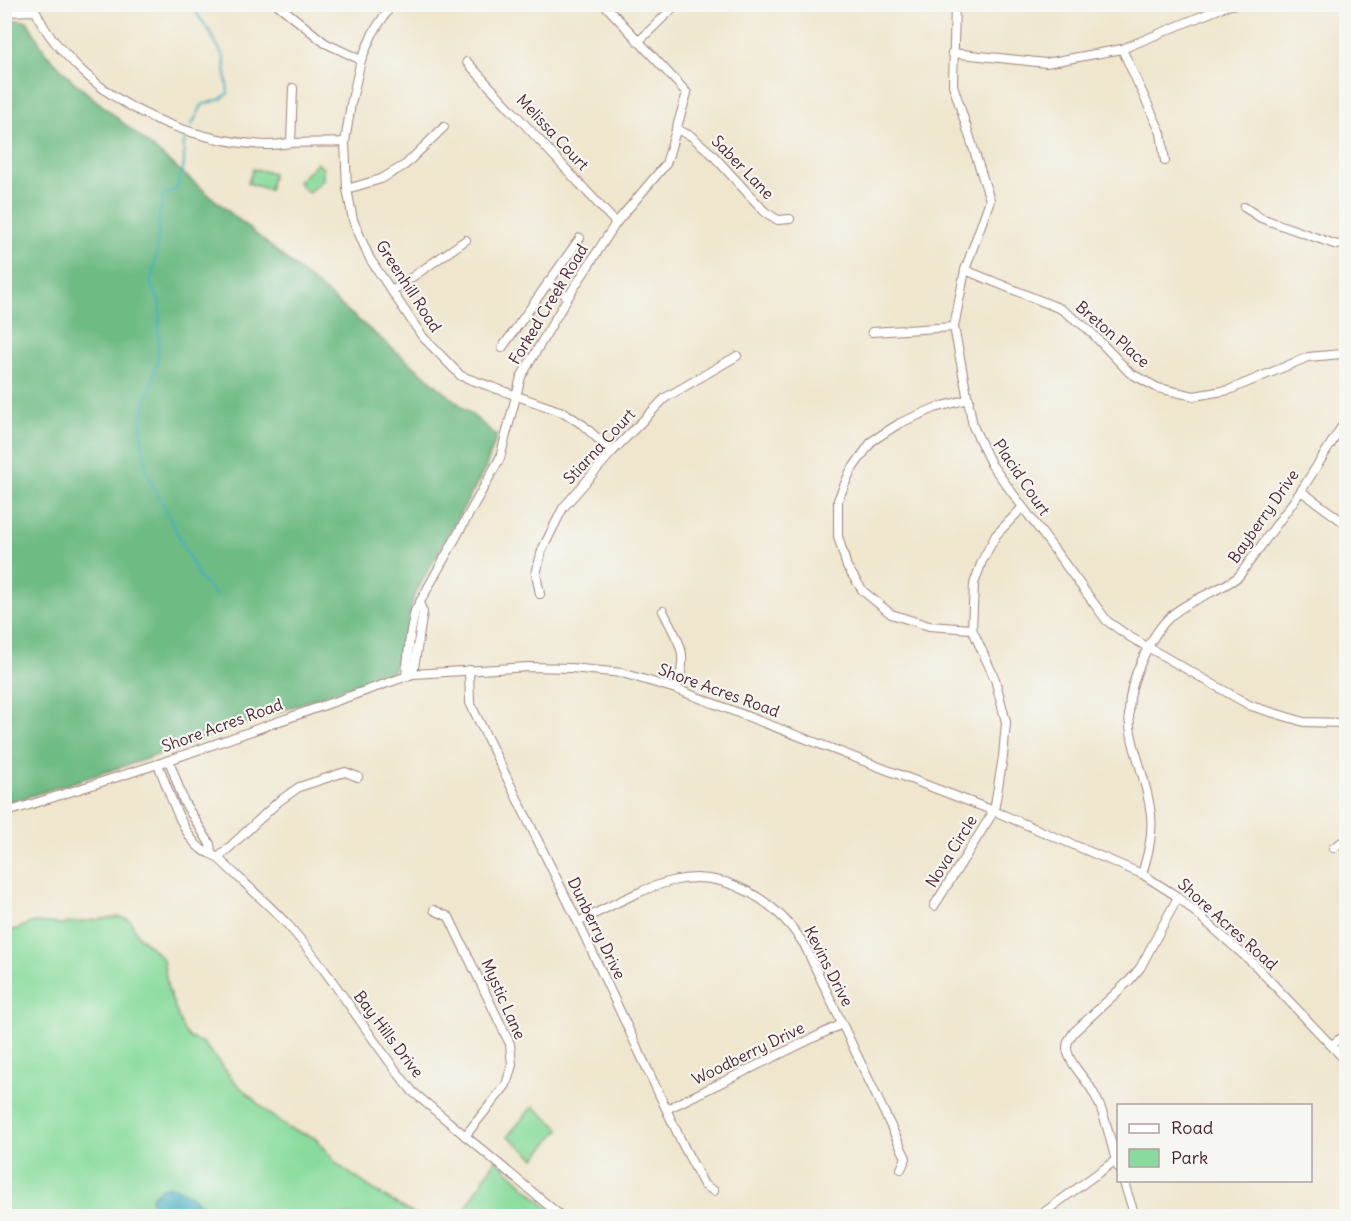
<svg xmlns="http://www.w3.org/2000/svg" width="1351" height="1221" viewBox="0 0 1351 1221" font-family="Delius,sans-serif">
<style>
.green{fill:#88db9c;stroke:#697d64;stroke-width:1.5}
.forest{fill:#6ebb84;stroke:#5c6d58;stroke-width:1.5}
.water{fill:#41aec0;stroke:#466676;stroke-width:1.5}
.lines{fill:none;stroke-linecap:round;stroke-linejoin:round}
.stream{stroke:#41aec0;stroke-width:2}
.street-casing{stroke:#9c827c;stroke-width:10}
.street{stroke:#fff;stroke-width:8}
.labels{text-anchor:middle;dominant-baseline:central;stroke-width:4.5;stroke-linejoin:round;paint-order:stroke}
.street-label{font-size:16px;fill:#4a1f2b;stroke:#f6f6f2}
</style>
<rect width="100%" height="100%" fill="#f6f6f2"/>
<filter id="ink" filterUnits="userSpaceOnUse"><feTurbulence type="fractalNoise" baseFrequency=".0167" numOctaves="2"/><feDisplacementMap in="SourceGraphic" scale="12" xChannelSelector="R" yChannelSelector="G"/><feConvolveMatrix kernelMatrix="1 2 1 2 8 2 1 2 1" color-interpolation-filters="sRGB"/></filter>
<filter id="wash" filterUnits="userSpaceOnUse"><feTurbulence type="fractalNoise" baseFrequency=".008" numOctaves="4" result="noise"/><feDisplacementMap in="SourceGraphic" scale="24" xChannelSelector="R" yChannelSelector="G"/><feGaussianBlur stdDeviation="1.35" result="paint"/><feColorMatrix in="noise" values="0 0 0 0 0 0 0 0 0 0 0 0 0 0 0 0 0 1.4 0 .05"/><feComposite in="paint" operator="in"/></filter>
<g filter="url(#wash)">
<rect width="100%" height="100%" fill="#efe6cd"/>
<!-- green -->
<g class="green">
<polygon points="317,163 323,168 323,180 308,193 298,182"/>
<polygon points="253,169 273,173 269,190 248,183"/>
<polygon points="119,917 130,920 137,934 163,959 168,989 179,1019 184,1031 190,1038 203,1043 235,1082 268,1113 288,1128 315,1138 338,1165 380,1194 417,1216 5,1216 4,934 34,922 62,924"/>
<polygon points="533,1106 560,1129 535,1158 508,1136"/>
<polygon points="496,1159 556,1216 461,1216"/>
</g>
<!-- forest -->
<polygon class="forest" points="5,19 27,21 45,52 73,81 497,436 485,469 414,596 399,661 392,671 140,761 5,804"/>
<!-- water -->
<path class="water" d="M 170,1186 C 188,1190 199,1203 211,1216 L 161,1216 L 155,1211 L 151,1198 L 160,1189 Z"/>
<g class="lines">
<!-- stream -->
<g class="stream">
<polyline points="190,4 210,32 224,58 228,93 221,99 202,105 192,125"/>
<path d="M 187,136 L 184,143 L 184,164 L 176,190 L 163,195 C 156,224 160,255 150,283 L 160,302 L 158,360 L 140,424 L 147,473 L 199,577 L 217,597"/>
</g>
</g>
</g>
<g filter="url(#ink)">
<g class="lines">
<!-- street casing -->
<g class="street-casing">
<g id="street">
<polyline points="277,4 325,43 361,60"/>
<polyline points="392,4 373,33 361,60 351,104 345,142 347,189 353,220 370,259 422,336 461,376 565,413 583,425 612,452"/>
<polyline points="955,4 953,85 990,200 965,270 954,327 973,426 991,464 1107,621 1130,637 1251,706 1304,722 1346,723"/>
<path d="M 4,12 L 36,11 C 45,34 62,51 80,69 C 129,116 200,142 267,145 C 275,145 283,144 290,143 C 308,142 327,143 345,142"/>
<polyline points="638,42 672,9 674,4"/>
<polyline points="1122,49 1161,133 1165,161"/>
<polyline points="952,53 1046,63 1122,49 1226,6 1237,4"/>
<polyline points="467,62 616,223"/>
<polyline points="676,129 691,136 711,153 765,212 778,220 790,219"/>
<polyline points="291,143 293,88"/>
<polyline points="347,189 381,179 405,165 444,127"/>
<polyline points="1244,207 1261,218 1337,245 1346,243"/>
<polyline points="965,270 1061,309 1088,329 1130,373 1158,388 1194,396 1229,390 1308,357 1342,354 1346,356"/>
<polyline points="548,282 568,297"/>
<polyline points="392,291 466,240"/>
<polyline points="872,332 954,327"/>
<polyline points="502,348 580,238"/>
<polyline points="969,399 935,408 900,423 872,441 850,472 838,500 838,536 847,567 863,591 891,614 929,626 972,629"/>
<polyline points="1301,491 1346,524"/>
<polyline points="540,594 536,574 542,550 563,508 612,452 665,398 737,356"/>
<path d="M 663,611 C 679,644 690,652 676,689"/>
<polyline points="469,670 470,703 578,922 684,1147 704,1185 714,1191"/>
<polyline points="413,674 423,612 420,605"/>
<polyline points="406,676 410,636 415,611 500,458 521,377 568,297 616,223 666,164 687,93 604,4"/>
<polyline points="169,760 184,802 210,844 211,852"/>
<path d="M 158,764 C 167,786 182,835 201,849 C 206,853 212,853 218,858 C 241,880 265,901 287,924 C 334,976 368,1038 413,1092 L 561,1216"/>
<polyline points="4,813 158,764 413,674 528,667 571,668 622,673 676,689 994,811 1142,874 1178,897 1255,965 1346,1061"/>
<polyline points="1333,848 1346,839"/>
<polyline points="218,858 278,802 299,787 345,772 358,777"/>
<path d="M 1142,874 C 1148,854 1153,836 1151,815 C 1144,754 1111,725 1142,660 C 1149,644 1158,627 1172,615 C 1191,598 1219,592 1239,576 L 1301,491 L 1346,420"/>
<polyline points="934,906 994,811 1003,757 1006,722 995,679 972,629 974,584 982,561 996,535 1022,508"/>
<polyline points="434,910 449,917 510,1044 512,1065 506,1085 465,1136"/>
<path d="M 578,922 C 608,908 639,889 672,881 C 726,868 777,901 805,946 L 906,1158 L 901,1169"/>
<polyline points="1331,1045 1346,1035"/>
<polyline points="667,1109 842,1024"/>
<path d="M 1118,1167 C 1110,1142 1106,1114 1093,1092 C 1086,1078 1072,1068 1068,1053 C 1065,1045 1069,1039 1074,1032 L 1130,980 L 1140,968 L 1178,897"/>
<polyline points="1123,1180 1135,1216"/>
<polyline points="1039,1216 1116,1160"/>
</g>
</g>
<!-- street -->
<use href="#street" class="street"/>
</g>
</g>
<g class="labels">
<!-- street labels -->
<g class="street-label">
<text transform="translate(553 132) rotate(47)">Melissa Court</text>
<text transform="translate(743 167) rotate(46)">Saber Lane</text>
<text transform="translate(409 286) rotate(57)">Greenhill Road</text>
<text transform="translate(548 304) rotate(-59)">Forked Creek Road</text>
<text transform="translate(1113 334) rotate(41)">Breton Place</text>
<text transform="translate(599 446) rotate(-47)">Stiarna Court</text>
<text transform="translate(1022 477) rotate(56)">Placid Court</text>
<text transform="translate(1263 516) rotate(-55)">Bayberry Drive</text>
<text transform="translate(719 690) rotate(20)">Shore Acres Road</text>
<text transform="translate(222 725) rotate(-20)">Shore Acres Road</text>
<text transform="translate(951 851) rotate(-58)">Nova Circle</text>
<text transform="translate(1228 924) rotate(42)">Shore Acres Road</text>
<text transform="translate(597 928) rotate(64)">Dunberry Drive</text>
<text transform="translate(829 966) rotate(63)">Kevins Drive</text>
<text transform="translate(504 999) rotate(66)">Mystic Lane</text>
<text transform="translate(389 1034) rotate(53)">Bay Hills Drive</text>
<text transform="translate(748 1053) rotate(-26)">Woodberry Drive</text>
</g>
</g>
<!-- margin -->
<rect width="1351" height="1221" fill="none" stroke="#f6f6f2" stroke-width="24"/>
<!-- legend -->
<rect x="1117" y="1104" width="195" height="78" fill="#f6f6f2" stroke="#b1a0a2" stroke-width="1.5"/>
<rect x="1129" y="1124" width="30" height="9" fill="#ffffff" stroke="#b1a0a2" stroke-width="1.5"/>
<text x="1171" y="1134" font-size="18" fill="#4a1f2b">Road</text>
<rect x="1129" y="1149" width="30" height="18" fill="#88db9c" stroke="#b1a0a2" stroke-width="1.5"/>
<text x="1171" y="1164" font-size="18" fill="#4a1f2b">Park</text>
</svg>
